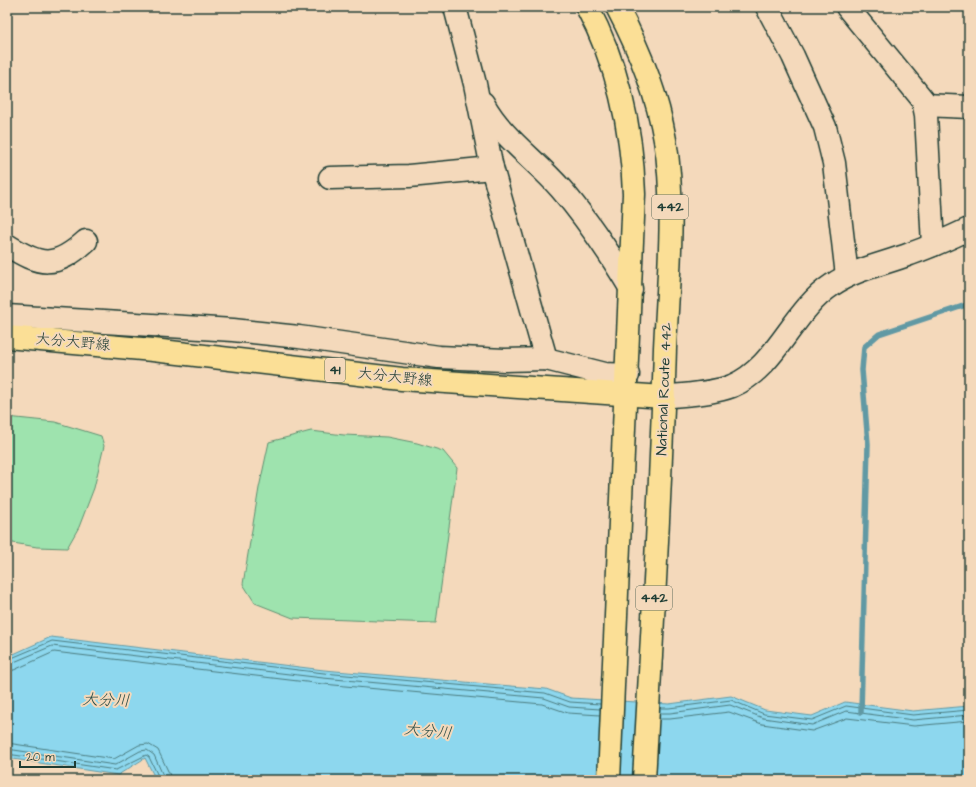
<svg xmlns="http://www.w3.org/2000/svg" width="976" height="787" viewBox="0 0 976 787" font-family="'Architects Daughter','Klee One',sans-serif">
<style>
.green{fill:#9ee3ae;stroke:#5e9071}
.water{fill:#8dd7ee;stroke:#6199a4}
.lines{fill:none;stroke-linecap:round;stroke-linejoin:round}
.shore{stroke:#4b7b7e;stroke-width:1}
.stream{stroke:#6199a4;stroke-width:5.5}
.minor-casing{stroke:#1f3d34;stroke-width:25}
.major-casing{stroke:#1f3d34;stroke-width:25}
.highway-casing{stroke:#1f3d34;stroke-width:25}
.minor{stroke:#f4d9bb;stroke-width:22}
.major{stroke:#fbdf96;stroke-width:22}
.highway{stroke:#fbdf96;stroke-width:22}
.labels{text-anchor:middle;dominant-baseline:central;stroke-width:4;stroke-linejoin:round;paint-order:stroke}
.shield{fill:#f4d9bb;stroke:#5f6c5c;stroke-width:1}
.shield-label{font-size:14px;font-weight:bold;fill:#1f3d34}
.street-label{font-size:15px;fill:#1f3d34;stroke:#f4d9bb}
.water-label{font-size:16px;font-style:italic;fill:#2a4c47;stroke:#f4d9bb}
</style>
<rect width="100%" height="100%" fill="#f4d9bb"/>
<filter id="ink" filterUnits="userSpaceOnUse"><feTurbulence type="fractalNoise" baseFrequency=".025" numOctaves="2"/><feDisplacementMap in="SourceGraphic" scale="8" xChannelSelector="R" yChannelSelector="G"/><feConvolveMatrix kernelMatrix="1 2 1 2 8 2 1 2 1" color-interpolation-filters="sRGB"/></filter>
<g filter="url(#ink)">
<!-- green -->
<g class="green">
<polygon points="7,417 55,422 101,436 104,446 94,488 79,527 67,548 37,547 7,542"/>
<polygon points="311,431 344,435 387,437 417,443 443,451 457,468 436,623 293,618 255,603 243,584 259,488 269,442"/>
</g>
<!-- water -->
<polygon class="water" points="51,637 324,670 546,689 571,698 669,704 731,696 765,710 812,716 845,702 913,711 969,706 969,780 156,780 145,758 118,775 7,758 7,657"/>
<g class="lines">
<!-- shore -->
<g class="shore">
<polyline points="7,660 52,641 324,673 545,693 570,702 600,704"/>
<polyline points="7,665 52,646 323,678 544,698 569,707 600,709"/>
<polyline points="7,671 14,670 54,652 323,684 542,704 568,713 600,715"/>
<polyline points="660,708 669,708 731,700 764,714 812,720 846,706 913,715 969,710"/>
<polyline points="660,713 670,713 730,705 763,718 812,725 846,711 913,720 969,715"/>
<polyline points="659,719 670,719 729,712 762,724 812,731 847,718 914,726 969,721"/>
<polyline points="7,743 114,759 139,745 148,744 158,750 169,773 171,780"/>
<polyline points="7,749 115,765 140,751 147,750 154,755 165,780"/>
<polyline points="7,754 116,770 146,755 149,757 160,780"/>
</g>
<!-- stream -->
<polyline class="stream" points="861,712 868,444 862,370 864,347 879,334 969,304"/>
<!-- minor casing -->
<g class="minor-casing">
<g id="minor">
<polyline points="455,7 475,84 492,168 546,359"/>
<polyline points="767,7 793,56 825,127 834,163 847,276"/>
<polyline points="847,7 923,100 926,115 933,245"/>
<path d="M 483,103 C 502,138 535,159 561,189 C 588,220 610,254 631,289"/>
<polyline points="924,105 969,107"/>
<polyline points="330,178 409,176 492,168"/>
<path d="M 7,245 C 40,266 55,269 86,241"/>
<polyline points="7,316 233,330 299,337 439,357 505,360 546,359 605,374 628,375"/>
<path d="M 664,397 C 686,394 711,394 732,386 C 777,367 792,311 832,285 C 855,269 884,264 910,254 C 930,247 950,238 969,229"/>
</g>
</g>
<!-- major casing -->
<g class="major-casing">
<polyline id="major" points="7,337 153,350 402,379 664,397"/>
</g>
<!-- highway casing -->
<g class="highway-casing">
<g id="highway">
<path d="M 587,7 C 618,65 632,129 634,194 L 609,780"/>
<path d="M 617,7 C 639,49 657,93 665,140 C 676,205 668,281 665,348 C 661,492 652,636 644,780"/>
</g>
</g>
<!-- minor -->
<use href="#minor" class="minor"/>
<!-- major -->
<use href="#major" class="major"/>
<!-- highway -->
<use href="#highway" class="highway"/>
</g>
</g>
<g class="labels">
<!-- shield labels -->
<g class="shield">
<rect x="652" y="195" width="36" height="24" rx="3"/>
<rect x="325" y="358" width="20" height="24" rx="3"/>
<rect x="636" y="586" width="36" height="24" rx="3"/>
</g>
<g class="shield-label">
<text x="670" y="207">442</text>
<text x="335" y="370">41</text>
<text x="654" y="598">442</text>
</g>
<!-- street labels -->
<g class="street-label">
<text transform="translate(73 342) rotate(5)">大分大野線</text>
<text transform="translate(395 377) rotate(6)">大分大野線</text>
<text transform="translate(664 389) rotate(-88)">National Route 442</text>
</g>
<!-- water labels -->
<g class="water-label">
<text transform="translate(106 700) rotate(2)">大分川</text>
<text transform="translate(428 731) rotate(6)">大分川</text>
</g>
</g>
<!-- margin -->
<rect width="976" height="787" fill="none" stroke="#f4d9bb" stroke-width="24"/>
<rect x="12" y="12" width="952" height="763" fill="none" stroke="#1f3d34" stroke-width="1.5" filter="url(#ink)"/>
<!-- scale -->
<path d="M20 761v6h55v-6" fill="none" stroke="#1f3d34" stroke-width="2"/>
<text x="26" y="761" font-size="12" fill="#1f3d34" stroke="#f4d9bb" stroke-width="3" paint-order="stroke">20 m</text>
</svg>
